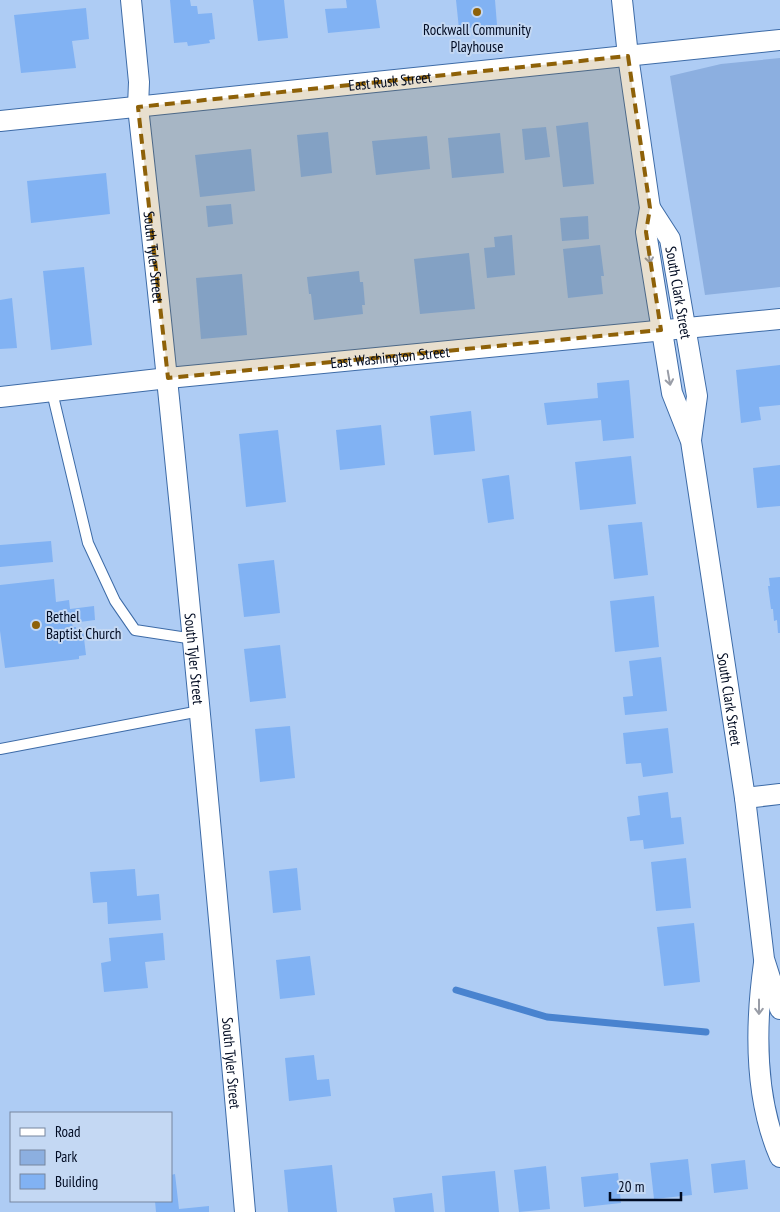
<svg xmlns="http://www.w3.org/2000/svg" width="780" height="1212" viewBox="0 0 780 1212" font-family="'PT Sans Narrow',sans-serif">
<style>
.green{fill:#8cafe0}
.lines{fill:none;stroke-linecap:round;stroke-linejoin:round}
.stream{stroke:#4983cf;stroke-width:7}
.building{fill:#81b2f3}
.service-casing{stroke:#3d6ba7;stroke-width:12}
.minor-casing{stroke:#3d6ba7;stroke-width:22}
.service{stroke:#fff;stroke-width:10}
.minor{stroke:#fff;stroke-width:20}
.oneway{stroke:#999da7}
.marked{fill:#8e6108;fill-opacity:0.2;stroke:#8e6108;stroke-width:4;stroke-dasharray:10 6;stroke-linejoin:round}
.poi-dot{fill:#8e6108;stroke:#c4d8f3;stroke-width:2}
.labels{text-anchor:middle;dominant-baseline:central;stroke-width:4;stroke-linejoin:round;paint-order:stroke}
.poi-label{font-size:15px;fill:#000b22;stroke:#c4d8f3}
.street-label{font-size:15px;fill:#000b22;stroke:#c4d8f3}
</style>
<rect width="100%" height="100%" fill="#aeccf4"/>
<!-- green -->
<polygon class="green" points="780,58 780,287 705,295 670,76 721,64"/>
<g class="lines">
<!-- stream -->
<polyline class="stream" points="456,990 547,1017 706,1032"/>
</g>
<!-- building -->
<g class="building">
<polygon points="170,0 190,0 191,6 197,6 198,14 212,13 215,39 209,40 210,43 188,46 187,42 174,43"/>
<polygon points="253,0 284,0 288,38 258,41"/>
<polygon points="346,0 376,0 380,28 328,33 325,9 347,8"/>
<polygon points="456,0 495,0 497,25 459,29"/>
<polygon points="86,8 89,39 72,41 76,68 21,73 14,15"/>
<polygon points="588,122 594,184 563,187 556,126"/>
<polygon points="546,127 550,157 525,160 522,129"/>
<polygon points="328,132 332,173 301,177 297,135"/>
<polygon points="500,133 504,173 452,178 448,138"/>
<polygon points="427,136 430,169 376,175 372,141"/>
<polygon points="251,149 255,191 200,197 195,155"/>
<polygon points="106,173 110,214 31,223 27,181"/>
<polygon points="231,204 233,224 208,227 206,206"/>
<polygon points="588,216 589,239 562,241 560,218"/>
<polygon points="512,235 515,275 487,278 484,248 495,247 494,237"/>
<polygon points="600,245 604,276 601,276 603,294 568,298 563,249"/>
<polygon points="469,253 475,309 420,314 414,259"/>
<polygon points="84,267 92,345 51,350 43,271"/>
<polygon points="359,271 360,282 363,282 365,305 362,305 363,314 314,320 311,294 309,294 307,277"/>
<polygon points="242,274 247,335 201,339 196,278"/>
<polygon points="12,298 17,348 0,349 0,300"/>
<polygon points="780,365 780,405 759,407 761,420 741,423 736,370"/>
<polygon points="629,380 634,438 603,441 601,420 547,425 544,403 598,398 597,383"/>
<polygon points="471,411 475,451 434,455 430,416"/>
<polygon points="381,425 385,465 340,470 336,430"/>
<polygon points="278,430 286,502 246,507 239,434"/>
<polygon points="631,456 636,504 580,510 575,462"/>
<polygon points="780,465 780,506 757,508 753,468"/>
<polygon points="509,475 514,519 488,523 482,479"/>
<polygon points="642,522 648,575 614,579 608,525"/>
<polygon points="51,541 53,562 0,567 0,545"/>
<polygon points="274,560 280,613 244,617 238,564"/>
<polygon points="780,577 780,633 778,633 777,620 774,621 773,609 771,609 768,586 770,586 769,578"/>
<polygon points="54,579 56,602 69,600 70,609 94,606 95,620 72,623 73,627 76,627 76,631 83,630 86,655 79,656 79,659 5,668 0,631 0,585"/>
<polygon points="654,596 659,647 615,652 610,601"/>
<polygon points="280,645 286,698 250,702 244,649"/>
<polygon points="661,657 667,711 625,715 623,697 633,696 629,661"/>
<polygon points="290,726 295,778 260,782 255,729"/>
<polygon points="668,728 673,773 643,777 641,763 626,764 623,733"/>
<polygon points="668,792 671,818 681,817 684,844 644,849 643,840 630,841 627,817 640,815 638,796"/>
<polygon points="686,858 691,908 656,911 651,862"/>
<polygon points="297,868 301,910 273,913 269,871"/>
<polygon points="135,869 137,896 159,894 161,920 108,924 107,902 93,903 90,872"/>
<polygon points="694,923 700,982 664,986 657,927"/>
<polygon points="163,933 165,960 145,962 148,988 104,992 101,963 111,961 109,938"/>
<polygon points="310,956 315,995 280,999 276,960"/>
<polygon points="314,1055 317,1080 329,1079 331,1096 289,1101 285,1058"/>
<polygon points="688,1159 692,1195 654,1199 650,1163"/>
<polygon points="745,1160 748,1189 714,1193 711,1164"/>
<polygon points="332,1165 337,1212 288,1212 284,1170"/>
<polygon points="546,1166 550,1209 519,1212 514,1170"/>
<polygon points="495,1171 499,1212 445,1212 442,1176"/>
<polygon points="618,1173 621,1203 584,1207 581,1177"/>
<polygon points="175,1174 179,1209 209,1206 209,1212 156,1212 155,1201 171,1201 171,1175"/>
<polygon points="432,1193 434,1212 395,1212 393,1198"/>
</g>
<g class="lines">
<!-- service casing -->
<g class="service-casing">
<g id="service">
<polyline points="52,392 88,543 115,601 135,630 194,639"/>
<polyline points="0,749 200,711"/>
</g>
</g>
<!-- minor casing -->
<g class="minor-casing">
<g id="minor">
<path id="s1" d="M 131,0 L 139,82 L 138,107 C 179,475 213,843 245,1212"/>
<path id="s2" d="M 622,0 L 628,56 L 650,208 L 646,232 L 672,393 L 691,441 L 745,798 L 764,959 L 780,1009"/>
<path id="s3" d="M 0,121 L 780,40"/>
<path id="s4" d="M 650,208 L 670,239 L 697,396 L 691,440"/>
<path id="s5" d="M 0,397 L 168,378 L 780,319"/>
<polyline points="745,798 780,794"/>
<path d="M 764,963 C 755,1027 754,1097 780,1157"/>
</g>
</g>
<!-- service -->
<use href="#service" class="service"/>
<!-- minor -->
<use href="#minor" class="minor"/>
</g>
<!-- one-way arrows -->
<defs><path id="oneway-shaft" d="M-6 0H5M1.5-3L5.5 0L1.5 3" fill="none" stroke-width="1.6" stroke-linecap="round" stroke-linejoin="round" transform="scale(1.25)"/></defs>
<g class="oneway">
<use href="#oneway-shaft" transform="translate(649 256) rotate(81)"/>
<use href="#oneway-shaft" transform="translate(669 378) rotate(80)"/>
<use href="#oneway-shaft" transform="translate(759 1007) rotate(90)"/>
</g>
<!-- marked area -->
<path class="marked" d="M 628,56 L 650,208 L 646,232 L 661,330 L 168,378 L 138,107 Z"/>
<!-- markers -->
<g class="poi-dot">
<circle cx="477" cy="12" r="5"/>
<circle cx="36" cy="625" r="5"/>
</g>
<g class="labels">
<!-- poi labels -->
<g class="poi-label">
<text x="477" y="29">Rockwall Community<tspan x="477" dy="17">Playhouse</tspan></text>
<text x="46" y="616" text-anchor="start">Bethel<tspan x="46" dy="17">Baptist Church</tspan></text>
</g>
<!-- street labels -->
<g class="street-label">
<text stroke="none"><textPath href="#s3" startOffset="392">East Rusk Street</textPath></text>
<text stroke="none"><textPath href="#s1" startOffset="258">South Tyler Street</textPath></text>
<text stroke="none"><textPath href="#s4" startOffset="91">South Clark Street</textPath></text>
<text stroke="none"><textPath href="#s5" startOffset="392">East Washington Street</textPath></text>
<text stroke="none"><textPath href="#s1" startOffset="662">South Tyler Street</textPath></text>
<text stroke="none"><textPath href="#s2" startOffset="710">South Clark Street</textPath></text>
<text stroke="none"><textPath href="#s1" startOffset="1068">South Tyler Street</textPath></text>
</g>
</g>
<!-- legend -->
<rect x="10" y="1112" width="162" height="90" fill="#c4d8f3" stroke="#76869f"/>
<rect x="20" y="1128" width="25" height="8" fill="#ffffff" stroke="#76869f"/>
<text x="55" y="1137" font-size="15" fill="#000b22">Road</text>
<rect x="20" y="1150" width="25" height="15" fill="#8cafe0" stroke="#76869f"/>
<text x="55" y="1162" font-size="15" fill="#000b22">Park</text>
<rect x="20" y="1174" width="25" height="15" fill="#81b2f3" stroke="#76869f"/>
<text x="55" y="1187" font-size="15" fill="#000b22">Building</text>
<!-- scale -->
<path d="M610 1192v8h71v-8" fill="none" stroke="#000b22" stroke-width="2.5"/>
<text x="618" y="1192" font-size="15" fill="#000b22" stroke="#c4d8f3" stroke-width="4" paint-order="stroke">20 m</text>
</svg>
